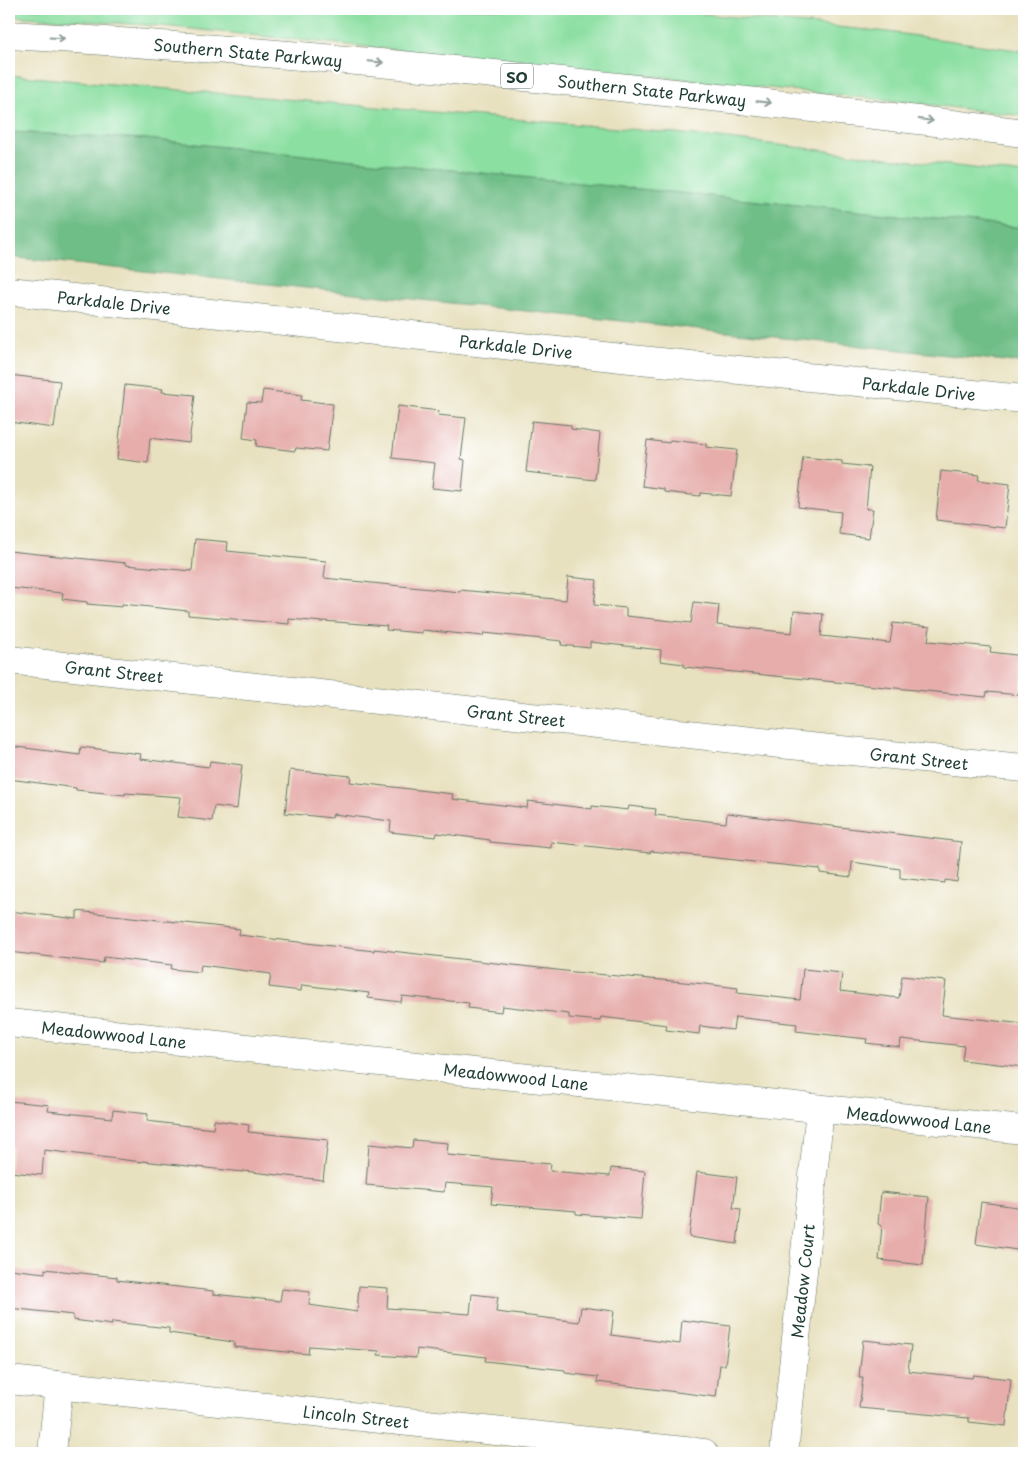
<svg xmlns="http://www.w3.org/2000/svg" width="1033" height="1462" viewBox="0 0 1033 1462" font-family="'Playpen Sans',sans-serif">
<style>
.green{fill:#8bdfa1;stroke:#558e6a}
.forest{fill:#70be87;stroke:#487e5e}
.building{fill:#e6adab}
.lines{fill:none;stroke-linecap:round;stroke-linejoin:round}
.minor-casing{stroke:#657665;stroke-width:29}
.highway-casing{stroke:#657665;stroke-width:29}
.minor{stroke:#fff;stroke-width:28}
.highway{stroke:#fff;stroke-width:28}
.oneway{stroke:#8f9e9a}
.labels{text-anchor:middle;dominant-baseline:central;stroke-width:4.5;stroke-linejoin:round;paint-order:stroke}
.shield{fill:#fff;stroke:#627771;stroke-width:1}
.shield-label{font-size:15px;font-weight:bold;fill:#1f3d34}
.street-label{font-size:16px;fill:#1f3d34;stroke:#fff}
</style>
<rect width="100%" height="100%" fill="#fff"/>
<filter id="ink" filterUnits="userSpaceOnUse"><feTurbulence type="fractalNoise" baseFrequency=".02" numOctaves="2"/><feDisplacementMap in="SourceGraphic" scale="10" xChannelSelector="R" yChannelSelector="G"/><feConvolveMatrix kernelMatrix="1 2 1 2 8 2 1 2 1" color-interpolation-filters="sRGB"/></filter>
<filter id="wash" filterUnits="userSpaceOnUse"><feTurbulence type="fractalNoise" baseFrequency=".0096" numOctaves="4" result="noise"/><feDisplacementMap in="SourceGraphic" scale="20" xChannelSelector="R" yChannelSelector="G"/><feGaussianBlur stdDeviation="1.12" result="paint"/><feColorMatrix in="noise" values="0 0 0 0 0 0 0 0 0 0 0 0 0 0 0 0 0 1.4 0 .05"/><feComposite in="paint" operator="in"/></filter>
<g filter="url(#wash)">
<rect width="100%" height="100%" fill="#e8e1bf"/>
<!-- green -->
<g class="green">
<polygon points="9,9 654,9 888,32 1024,51 1024,116 907,102 162,26 9,16"/>
<polygon points="9,75 685,134 1024,174 1024,228 146,139 9,132"/>
</g>
<!-- forest -->
<polygon class="forest" points="9,132 145,139 1024,228 1024,363 9,257"/>
<g id="blocks">
<!-- building -->
<g class="building">
<polygon points="9,375 60,381 54,428 9,422"/>
<polygon points="125,385 163,389 162,392 195,395 189,443 150,438 148,463 117,459"/>
<polygon points="263,390 302,395 301,400 333,404 327,451 296,448 295,451 256,446 257,440 243,438 247,402 261,403"/>
<polygon points="398,406 439,411 438,415 466,418 461,459 465,460 462,491 432,488 435,463 392,458"/>
<polygon points="532,421 571,425 571,429 600,433 595,480 526,472"/>
<polygon points="647,440 669,443 670,440 706,444 706,447 737,450 731,496 701,493 700,496 664,492 664,489 642,486"/>
<polygon points="803,457 842,461 842,464 870,467 866,509 873,509 869,538 839,534 841,512 798,507"/>
<polygon points="941,471 979,475 978,480 1010,484 1005,528 936,520"/>
<polygon points="195,539 228,542 227,551 326,561 324,578 391,585 460,592 460,590 566,600 568,577 597,580 594,605 626,608 626,616 691,623 694,602 719,605 717,625 792,633 794,611 823,614 821,636 890,643 893,623 930,627 928,641 991,647 990,652 1024,656 1020,695 987,692 986,697 684,667 684,664 660,661 661,650 590,642 590,648 561,645 562,641 484,633 483,636 422,630 422,633 386,630 387,626 323,621 323,622 289,619 289,624 188,615 188,611 122,604 122,607 87,604 87,602 62,599 63,593 9,588 9,551 126,563 126,565 192,571"/>
<polygon points="9,746 80,755 81,747 141,754 140,759 209,767 210,761 242,765 237,809 214,806 212,821 178,817 181,797 125,793 125,795 76,790 76,788 9,779"/>
<polygon points="290,770 351,776 350,782 453,794 452,799 527,808 528,801 592,809 592,806 628,810 629,806 656,809 655,815 726,823 727,813 961,842 957,882 945,880 945,883 900,878 900,869 852,862 851,877 820,873 820,869 651,851 650,853 551,842 551,848 490,842 490,840 437,833 436,837 390,832 391,821 333,814 332,818 285,813"/>
<polygon points="9,911 77,919 77,911 240,929 239,935 374,951 374,949 574,972 705,984 738,988 737,993 800,1000 803,969 842,973 840,991 899,998 902,976 946,981 942,1015 1024,1024 1024,1067 962,1060 964,1046 901,1039 900,1047 866,1043 867,1039 796,1031 797,1024 735,1017 733,1030 700,1026 699,1034 666,1030 667,1025 601,1017 600,1021 569,1018 569,1014 502,1006 501,1012 468,1008 469,1003 402,996 401,1002 368,998 369,993 302,985 301,991 269,987 271,974 201,965 200,972 171,969 172,965 104,957 103,963 9,952"/>
<polygon points="9,1101 49,1105 48,1111 112,1118 113,1110 148,1114 147,1121 213,1129 214,1120 249,1125 248,1132 328,1140 323,1180 243,1171 243,1172 142,1161 142,1162 44,1150 42,1175 9,1172 12,1147 9,1146"/>
<polygon points="413,1140 448,1143 447,1155 551,1164 550,1171 610,1176 611,1168 645,1171 641,1219 576,1214 576,1211 491,1204 493,1187 445,1183 444,1192 366,1185 369,1144 412,1148"/>
<polygon points="697,1172 737,1177 733,1208 741,1209 737,1244 689,1237"/>
<polygon points="881,1192 929,1197 923,1265 879,1260 882,1225 878,1224"/>
<polygon points="981,1202 1024,1208 1024,1251 976,1244"/>
<polygon points="9,1269 45,1273 45,1269 117,1277 117,1280 213,1291 213,1294 280,1301 282,1289 310,1292 309,1305 357,1312 359,1286 388,1288 387,1308 470,1314 472,1294 498,1297 496,1312 579,1322 581,1307 614,1311 611,1335 680,1344 682,1320 730,1326 725,1365 720,1365 716,1397 597,1382 598,1377 565,1373 565,1370 485,1361 486,1357 417,1349 416,1358 378,1355 379,1351 309,1346 308,1354 234,1347 234,1342 169,1333 169,1328 112,1322 112,1325 73,1320 73,1315 9,1308"/>
<polygon points="863,1340 911,1345 908,1371 972,1378 973,1375 1011,1379 1006,1426 969,1422 969,1418 859,1408 863,1378 859,1378"/>
</g>
</g>
</g>
<g filter="url(#ink)">
<use href="#blocks" fill-opacity="0" stroke="#657665" stroke-width="1"/>
<g class="lines">
<!-- minor casing -->
<g class="minor-casing">
<g id="minor">
<polyline points="9,291 631,359 1024,399"/>
<polyline points="9,660 780,744 1024,768"/>
<polyline points="9,1023 1024,1130"/>
<polyline points="9,1380 704,1453"/>
<polyline points="52,1453 59,1385"/>
<polyline points="784,1453 820,1109"/>
</g>
</g>
<!-- highway casing -->
<g class="highway-casing">
<path id="highway" d="M 9,35 C 219,47 428,66 637,89 C 766,103 895,116 1024,133"/>
</g>
<!-- minor -->
<use href="#minor" class="minor"/>
<!-- highway -->
<use href="#highway" class="highway"/>
</g>
<!-- one-way arrows -->
<defs><path id="oneway-shaft" d="M-6 0H5M1.5-3L5.5 0L1.5 3" fill="none" stroke-width="1.6" stroke-linecap="round" stroke-linejoin="round" transform="scale(1.25)"/></defs>
<g class="oneway">
<use href="#oneway-shaft" transform="translate(57 38) rotate(3)"/>
<use href="#oneway-shaft" transform="translate(376 62) rotate(5)"/>
<use href="#oneway-shaft" transform="translate(764 102) rotate(6)"/>
<use href="#oneway-shaft" transform="translate(926 120) rotate(8)"/>
</g>
</g>
<g class="labels">
<!-- shield labels -->
<rect class="shield" x="501" y="63.5" width="32" height="25" rx="4"/>
<g class="shield-label">
<text x="517" y="76">SO</text>
</g>
<!-- street labels -->
<g class="street-label">
<text transform="translate(248 52) rotate(5)">Southern State Parkway</text>
<text transform="translate(652 90) rotate(6)">Southern State Parkway</text>
<text transform="translate(114 302) rotate(6)">Parkdale Drive</text>
<text transform="translate(516 346) rotate(6)">Parkdale Drive</text>
<text transform="translate(919 388) rotate(6)">Parkdale Drive</text>
<text transform="translate(114 671) rotate(6)">Grant Street</text>
<text transform="translate(516 715) rotate(6)">Grant Street</text>
<text transform="translate(919 758) rotate(6)">Grant Street</text>
<text transform="translate(114 1034) rotate(6)">Meadowwood Lane</text>
<text transform="translate(516 1076) rotate(6)">Meadowwood Lane</text>
<text transform="translate(919 1119) rotate(6)">Meadowwood Lane</text>
<text transform="translate(802 1281) rotate(-84)">Meadow Court</text>
<text transform="translate(356 1416) rotate(6)">Lincoln Street</text>
</g>
</g>
<!-- margin -->
<rect width="1033" height="1462" fill="none" stroke="#fff" stroke-width="30"/>
</svg>
